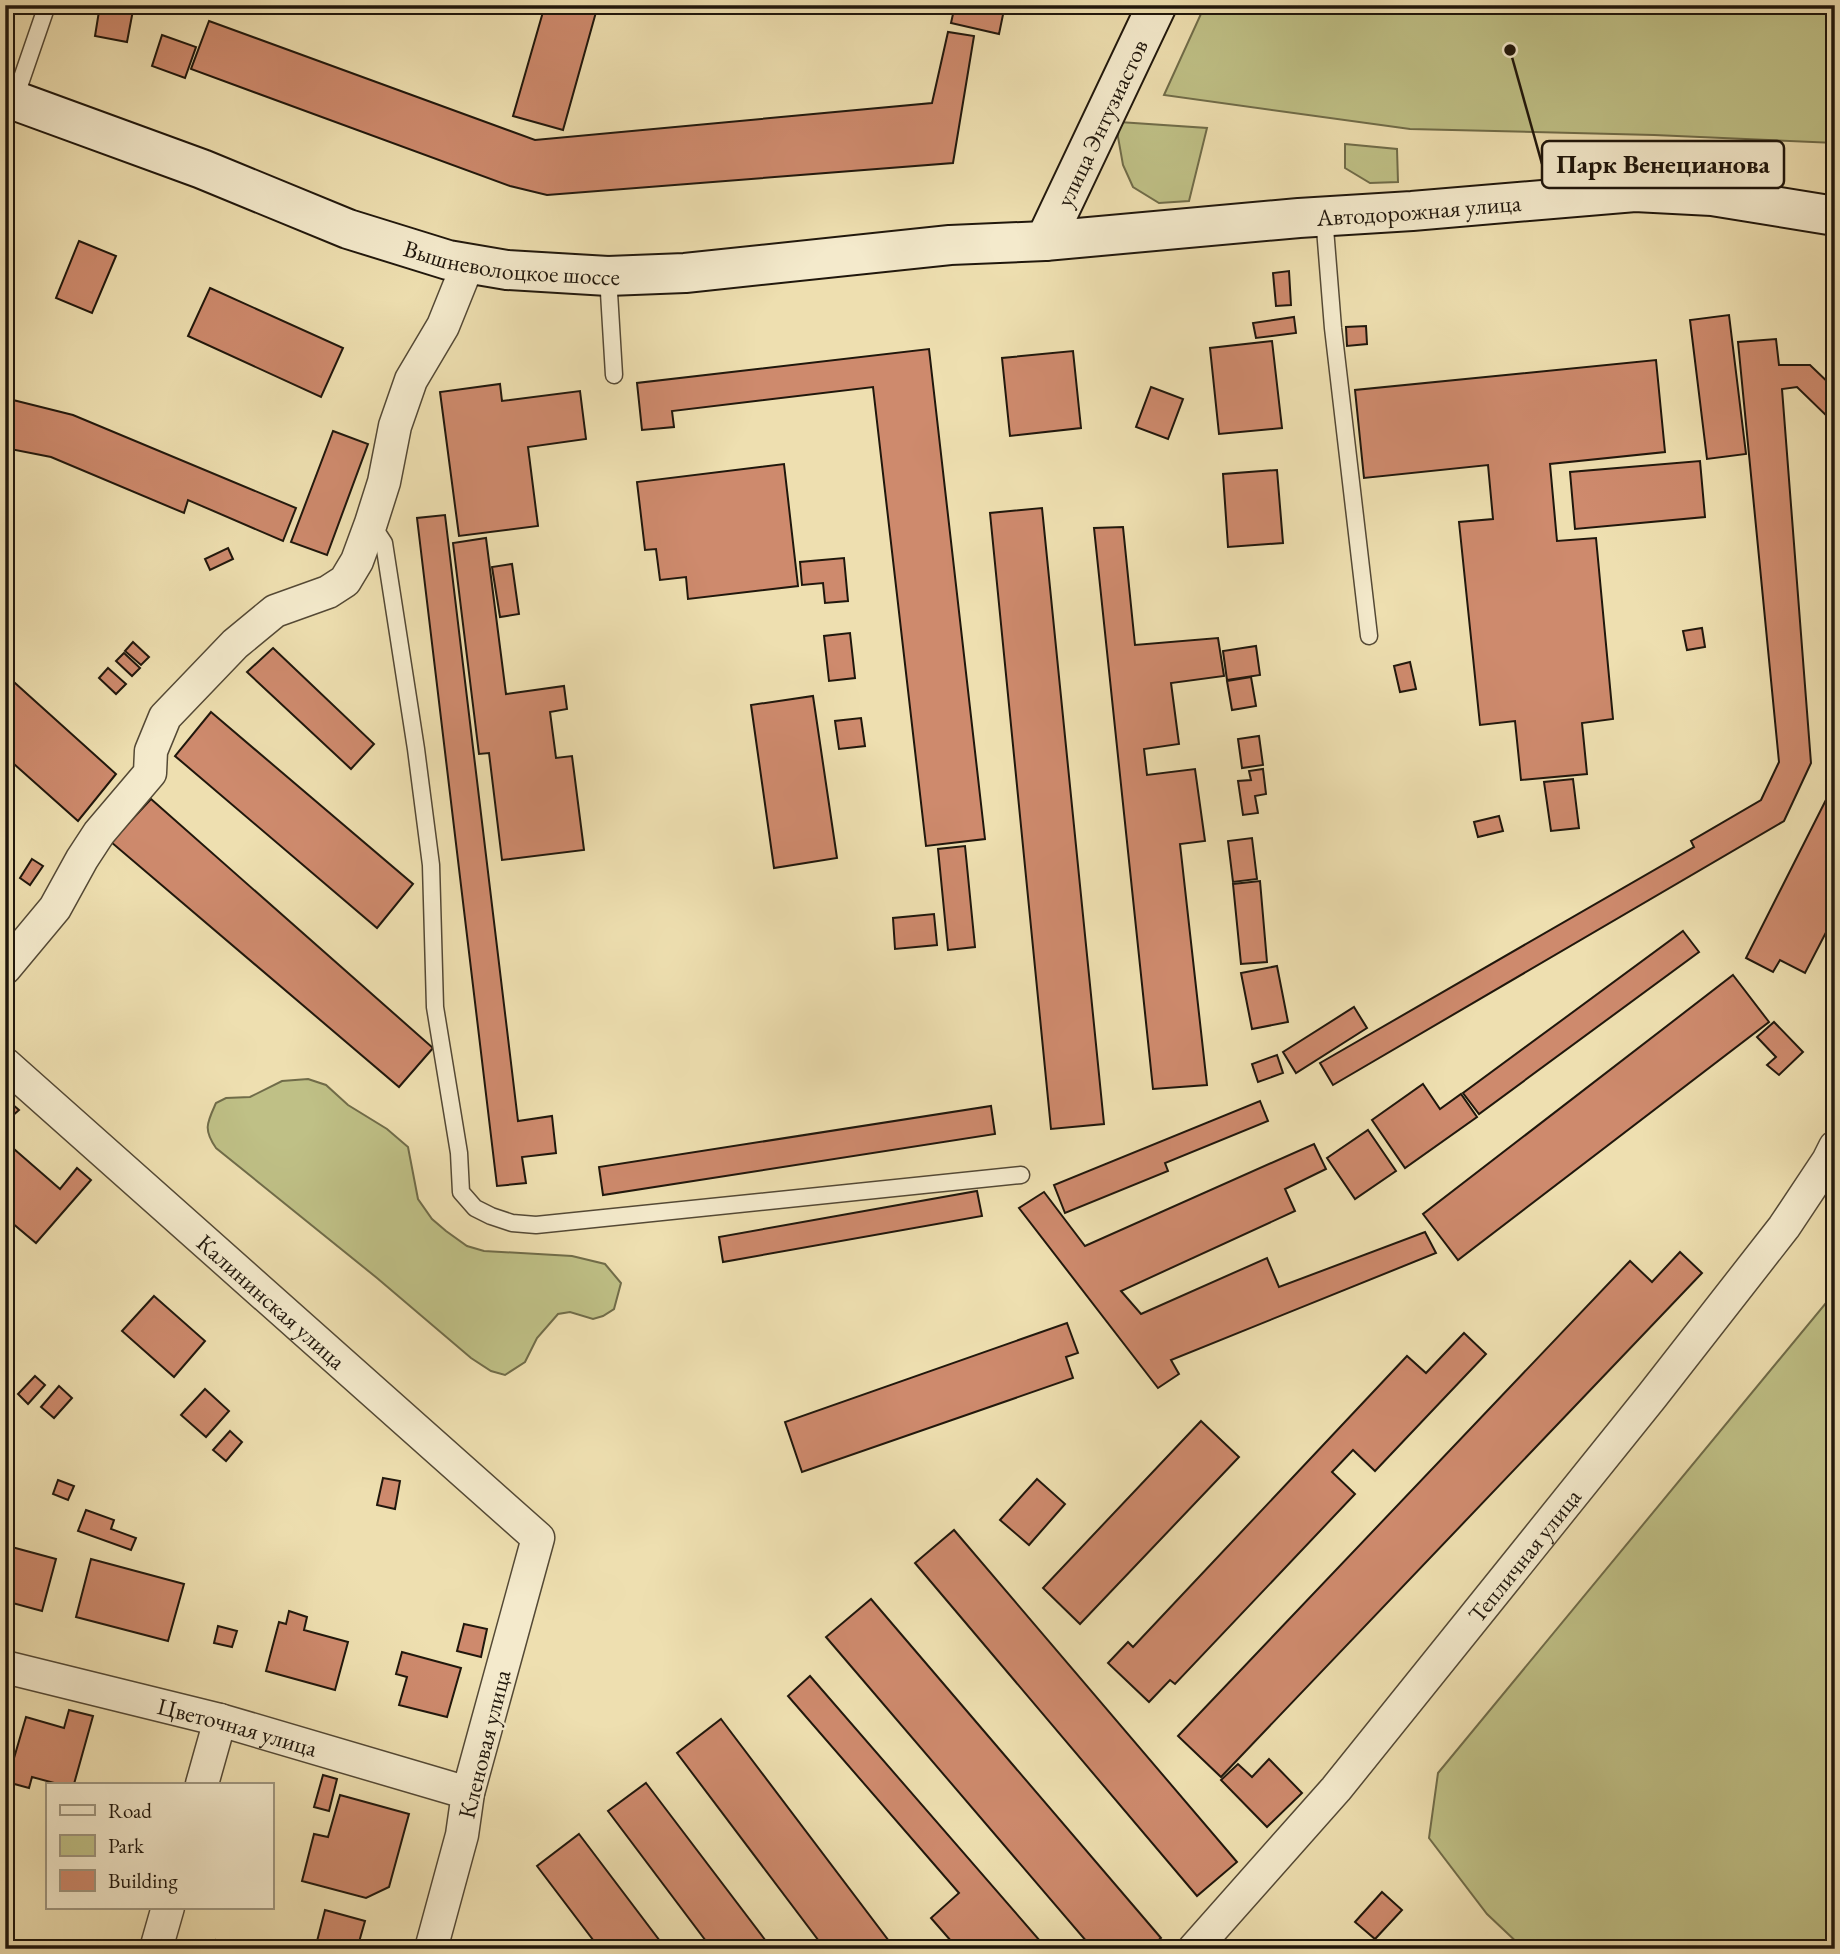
<svg xmlns="http://www.w3.org/2000/svg" width="1840" height="1954" viewBox="0 0 1840 1954" font-family="'EB Garamond',serif">
<style>
.green{fill:#bfc086;stroke:#706c49;stroke-width:2}
.building{fill:#ce8a6d;stroke:#20170c;stroke-width:2}
.lines{fill:none;stroke-linecap:round;stroke-linejoin:round}
.lane-casing{stroke:#544935;stroke-width:19}
.street-casing{stroke:#544935;stroke-width:35}
.secondary-casing{stroke:#20170c;stroke-width:42}
.lane{stroke:#f4eacc;stroke-width:16}
.street{stroke:#f4eacc;stroke-width:32}
.secondary{stroke:#f4eacc;stroke-width:38}
.labels{text-anchor:middle;dominant-baseline:central;stroke-width:5;stroke-linejoin:round;paint-order:stroke}
.street-label{font-size:24px;fill:#20170c;stroke:#f4eacc}
.leader{fill:none;stroke:#20170c;stroke-width:2.5}
.callout-dot{fill:#20170c;stroke:#f4eacc;stroke-width:2.5}
.callout{fill:#f4eacc;stroke:#20170c;stroke-width:2.5}
.callout-label{font-size:26px;text-anchor:middle;font-weight:bold;fill:#20170c}
</style>
<rect width="100%" height="100%" fill="#eedfb0"/>
<filter id="stains"><feTurbulence type="fractalNoise" baseFrequency=".00286" numOctaves="4"/><feColorMatrix values="0 0 0 0 .2 0 0 0 0 .09 0 0 0 0 .02 0 0 0 .5 -.17"/></filter>
<radialGradient id="worn" r=".72"><stop offset=".6" stop-color="#630" stop-opacity="0"/><stop offset="1" stop-color="#630" stop-opacity=".3"/></radialGradient>
<!-- green -->
<g class="green">
<polygon points="1205,5 1835,5 1835,143 1654,135 1410,129 1164,95"/>
<polygon points="1119,122 1207,128 1189,201 1159,203 1133,187 1123,165 1118,137"/>
<polygon points="1345,144 1397,149 1398,182 1370,183 1345,168"/>
<path d="M 308,1079 L 326,1085 L 348,1105 L 387,1129 L 408,1147 L 418,1199 L 432,1219 L 446,1231 L 467,1246 L 484,1251 L 572,1256 L 605,1264 L 621,1283 L 614,1309 L 603,1316 L 593,1319 L 570,1312 L 558,1314 L 537,1338 L 525,1362 L 505,1375 L 491,1371 L 471,1358 L 377,1278 L 216,1148 C 203,1129 207,1123 216,1103 L 226,1098 L 250,1097 L 282,1081 Z"/>
<polygon points="1835,1292 1835,1949 1524,1949 1487,1914 1429,1838 1438,1773"/>
</g>
<!-- building -->
<g class="building">
<polygon points="100,5 134,5 127,42 95,36"/>
<polygon points="545,5 598,5 563,130 513,116"/>
<polygon points="955,5 1005,5 999,34 951,23"/>
<polygon points="209,21 535,140 932,103 948,32 974,36 953,163 547,195 510,186 191,69"/>
<polygon points="162,35 196,47 185,78 152,66"/>
<polygon points="79,241 116,256 92,313 56,298"/>
<polygon points="1289,271 1291,305 1276,306 1273,273"/>
<polygon points="210,288 343,348 321,397 188,336"/>
<polygon points="1729,315 1746,454 1707,459 1690,320"/>
<polygon points="1294,317 1296,333 1256,338 1253,323"/>
<polygon points="1366,326 1367,344 1347,346 1346,327"/>
<polygon points="1776,339 1779,365 1810,365 1835,389 1835,424 1797,387 1782,389 1811,763 1784,821 1333,1085 1320,1063 1694,847 1691,841 1761,800 1779,762 1738,342"/>
<polygon points="1272,341 1282,428 1219,434 1210,348"/>
<polygon points="929,349 985,839 926,846 873,387 672,411 674,427 642,430 637,383"/>
<polygon points="1073,351 1081,428 1010,436 1002,358"/>
<polygon points="1656,360 1665,452 1550,464 1557,541 1596,538 1613,719 1582,723 1587,774 1521,780 1515,721 1480,725 1459,522 1493,519 1488,465 1364,478 1355,390"/>
<polygon points="500,384 502,401 580,391 586,439 528,447 538,526 459,536 440,392"/>
<polygon points="1151,387 1183,399 1168,439 1136,427"/>
<polygon points="5,398 73,415 296,508 283,541 188,500 184,513 51,457 5,448"/>
<polygon points="333,431 368,444 327,555 291,542"/>
<polygon points="1700,461 1705,517 1575,529 1570,472"/>
<polygon points="784,464 798,586 688,599 686,577 660,580 656,549 645,550 637,482"/>
<polygon points="1277,470 1283,543 1228,547 1223,474"/>
<polygon points="1042,508 1104,1124 1051,1129 990,513"/>
<polygon points="445,515 518,1121 552,1116 556,1153 522,1157 526,1183 497,1186 417,518"/>
<polygon points="1123,527 1135,645 1218,638 1224,676 1171,683 1179,744 1144,749 1147,775 1195,769 1205,841 1180,844 1207,1085 1153,1089 1094,528"/>
<polygon points="486,538 506,694 564,686 567,709 550,712 556,758 572,756 584,850 502,860 489,753 479,754 453,543"/>
<polygon points="228,548 233,559 210,570 205,559"/>
<polygon points="844,558 848,601 825,603 823,583 802,585 800,562"/>
<polygon points="512,564 519,614 500,617 492,567"/>
<polygon points="1702,628 1705,647 1687,650 1683,631"/>
<polygon points="850,633 855,678 829,681 824,636"/>
<polygon points="133,642 149,657 141,665 125,651"/>
<polygon points="1256,646 1260,675 1227,680 1223,651"/>
<polygon points="273,648 374,744 351,769 247,672"/>
<polygon points="124,653 140,668 132,676 116,661"/>
<polygon points="1410,662 1416,689 1400,692 1394,666"/>
<polygon points="108,668 126,684 116,694 99,678"/>
<polygon points="5,674 116,774 78,821 5,756"/>
<polygon points="1251,677 1256,706 1232,710 1227,681"/>
<polygon points="813,696 837,858 774,868 751,705"/>
<polygon points="211,712 413,884 377,928 175,756"/>
<polygon points="861,718 865,746 839,749 835,721"/>
<polygon points="1259,736 1263,765 1242,768 1238,739"/>
<polygon points="1263,769 1266,794 1255,796 1258,813 1243,815 1238,781 1251,780 1249,771"/>
<polygon points="1573,779 1579,828 1551,831 1544,782"/>
<polygon points="1835,782 1835,915 1805,973 1780,960 1773,972 1746,958"/>
<polygon points="151,799 433,1048 399,1087 111,842"/>
<polygon points="1499,816 1503,831 1478,837 1474,822"/>
<polygon points="1252,838 1257,879 1233,882 1228,841"/>
<polygon points="965,846 975,947 948,950 938,849"/>
<polygon points="32,859 43,866 30,885 20,878"/>
<polygon points="1260,881 1267,962 1241,964 1233,884"/>
<polygon points="934,914 937,945 895,949 893,918"/>
<polygon points="1683,931 1699,952 1479,1114 1463,1093"/>
<polygon points="1277,966 1288,1022 1252,1029 1241,973"/>
<polygon points="1733,975 1769,1022 1458,1260 1423,1214"/>
<polygon points="1354,1007 1367,1028 1296,1073 1283,1052"/>
<polygon points="1774,1022 1803,1052 1779,1075 1767,1065 1776,1057 1757,1037"/>
<polygon points="1277,1055 1283,1073 1258,1082 1252,1064"/>
<polygon points="1423,1084 1440,1109 1461,1094 1477,1117 1405,1168 1372,1120"/>
<polygon points="5,1098 19,1110 10,1118 5,1114"/>
<polygon points="1260,1101 1268,1121 1165,1163 1168,1171 1065,1213 1054,1185"/>
<polygon points="991,1106 995,1134 603,1195 599,1167"/>
<polygon points="1368,1130 1396,1171 1355,1199 1327,1158"/>
<polygon points="1314,1144 1326,1169 1285,1189 1295,1211 1121,1291 1141,1314 1267,1258 1279,1287 1425,1232 1436,1253 1171,1360 1179,1374 1158,1388 1019,1208 1044,1192 1085,1246"/>
<polygon points="14,1149 60,1189 77,1168 91,1180 36,1243 5,1217 5,1159"/>
<polygon points="977,1191 982,1216 723,1262 719,1237"/>
<polygon points="1680,1252 1702,1273 1221,1777 1178,1736 1630,1261 1652,1282"/>
<polygon points="154,1296 205,1341 174,1377 122,1331"/>
<polygon points="1067,1323 1078,1353 1066,1357 1073,1378 802,1472 785,1422"/>
<polygon points="1464,1333 1486,1354 1375,1471 1353,1450 1332,1472 1355,1494 1175,1684 1170,1680 1149,1702 1108,1663 1128,1642 1133,1647 1407,1356 1426,1373"/>
<polygon points="35,1376 45,1385 28,1404 18,1394"/>
<polygon points="59,1386 72,1398 54,1418 41,1407"/>
<polygon points="205,1389 229,1411 206,1437 181,1415"/>
<polygon points="1201,1421 1239,1457 1080,1624 1043,1588"/>
<polygon points="230,1431 242,1442 226,1461 213,1450"/>
<polygon points="383,1478 400,1481 395,1509 377,1505"/>
<polygon points="1037,1479 1065,1504 1029,1545 1000,1520"/>
<polygon points="58,1480 74,1486 68,1500 53,1494"/>
<polygon points="86,1510 114,1520 111,1529 136,1538 131,1550 78,1531"/>
<polygon points="954,1530 1237,1862 1197,1896 915,1563"/>
<polygon points="8,1546 56,1559 42,1611 5,1601 5,1556"/>
<polygon points="91,1559 184,1584 168,1641 76,1617"/>
<polygon points="871,1599 1161,1938 1148,1949 1093,1949 826,1637"/>
<polygon points="289,1611 307,1617 304,1630 348,1642 335,1690 266,1671 279,1622 286,1624"/>
<polygon points="464,1624 487,1629 481,1657 457,1651"/>
<polygon points="218,1626 237,1631 232,1647 214,1643"/>
<polygon points="402,1652 461,1668 447,1717 399,1705 407,1677 396,1674"/>
<polygon points="810,1676 1047,1949 958,1949 931,1918 959,1893 788,1696"/>
<polygon points="69,1710 93,1716 74,1784 58,1784 32,1777 29,1788 7,1782 26,1717 64,1728"/>
<polygon points="721,1719 895,1949 825,1949 677,1753"/>
<polygon points="1269,1759 1302,1793 1267,1827 1221,1780 1238,1764 1252,1777"/>
<polygon points="323,1775 337,1779 329,1811 314,1807"/>
<polygon points="646,1783 772,1949 712,1949 608,1811"/>
<polygon points="340,1795 409,1814 389,1887 366,1898 302,1881 314,1834 328,1837"/>
<polygon points="579,1834 666,1949 600,1949 537,1866"/>
<polygon points="1382,1892 1402,1910 1375,1939 1355,1922"/>
<polygon points="325,1910 365,1921 357,1949 315,1949"/>
<polygon points="216,1940 246,1949 213,1949"/>
</g>
<g class="lines">
<!-- lane casing -->
<g class="lane-casing">
<g id="lane">
<polyline points="14,101 45,11 45,5"/>
<polyline points="1324,216 1333,328 1369,636"/>
<polyline points="608,276 614,375"/>
<polyline points="371,523 384,543 416,749 431,865 435,1007 459,1153 461,1192 475,1208 491,1216 512,1223 536,1225 1021,1175"/>
</g>
</g>
<!-- street casing -->
<g class="street-casing">
<g id="street">
<polyline points="5,968 55,908 82,859 99,833 150,773 151,751 165,717 235,644 275,611 328,592 345,581 357,561 371,523 384,482 395,426 411,380 443,326 468,264"/>
<path id="s1" d="M 5,1064 L 538,1538 L 468,1793 L 462,1835 L 431,1949"/>
<path id="s2" d="M 5,1667 L 220,1720 L 468,1793"/>
<polyline points="202,1784 220,1720"/>
<polyline points="156,1949 168,1907"/>
<path id="s3" d="M 1194,1949 L 1336,1789 L 1652,1396 L 1784,1227 L 1828,1161 L 1835,1147"/>
</g>
</g>
<!-- secondary casing -->
<g class="secondary-casing">
<g id="secondary">
<path id="s4" d="M 5,97 L 202,169 L 348,229 L 448,260 L 507,270 L 608,276 L 685,273 L 950,245 L 1045,241 L 1299,218 L 1412,211 L 1635,192 L 1712,196 L 1835,216"/>
<path id="s5" d="M 1045,241 L 1157,5"/>
</g>
</g>
<!-- lane -->
<use href="#lane" class="lane"/>
<!-- street -->
<use href="#street" class="street"/>
<!-- secondary -->
<use href="#secondary" class="secondary"/>
</g>
<g class="labels">
<!-- street labels -->
<g class="street-label">
<text stroke="none"><textPath href="#s5" startOffset="131">улица Энтузиастов</textPath></text>
<text stroke="none"><textPath href="#s4" startOffset="1447">Автодорожная улица</textPath></text>
<text stroke="none"><textPath href="#s4" startOffset="536">Вышневолоцкое шоссе</textPath></text>
<text stroke="none"><textPath href="#s1" startOffset="357">Калининская улица</textPath></text>
<text stroke="none"><textPath href="#s3" startOffset="514">Тепличная улица</textPath></text>
<text stroke="none"><textPath href="#s2" startOffset="240">Цветочная улица</textPath></text>
<text transform="translate(484 1744) rotate(-76)">Кленовая улица</text>
</g>
</g>
<!-- callouts -->
<path class="leader" d="M1510 50L1542 164"/>
<circle class="callout-dot" cx="1510" cy="50" r="7"/>
<rect class="callout" x="1542" y="141" width="242" height="47" rx="7"/>
<g class="callout-label">
<text x="1663" y="173">Парк Венецианова</text>
</g>
<!-- margin -->
<rect width="1840" height="1954" fill="none" stroke="#eedfb0" stroke-width="28"/>
<rect x="7" y="7" width="1826" height="1940" fill="none" stroke="#20170c" stroke-width="3.5"/>
<rect x="14" y="14" width="1812" height="1926" fill="none" stroke="#20170c" stroke-width="2"/>
<!-- legend -->
<rect x="46" y="1783" width="228" height="126" fill="#f4eacc" stroke="#9f967f" stroke-width="2"/>
<rect x="60" y="1805" width="35" height="10" fill="#f4eacc" stroke="#9f967f" stroke-width="2"/>
<text x="108" y="1818" font-size="21" fill="#20170c">Road</text>
<rect x="60" y="1835" width="35" height="21" fill="#bfc086" stroke="#9f967f" stroke-width="2"/>
<text x="108" y="1853" font-size="21" fill="#20170c">Park</text>
<rect x="60" y="1870" width="35" height="21" fill="#ce8a6d" stroke="#9f967f" stroke-width="2"/>
<text x="108" y="1888" font-size="21" fill="#20170c">Building</text>
<rect width="100%" height="100%" filter="url(#stains)"/>
<rect width="100%" height="100%" fill="url(#worn)"/>
</svg>
